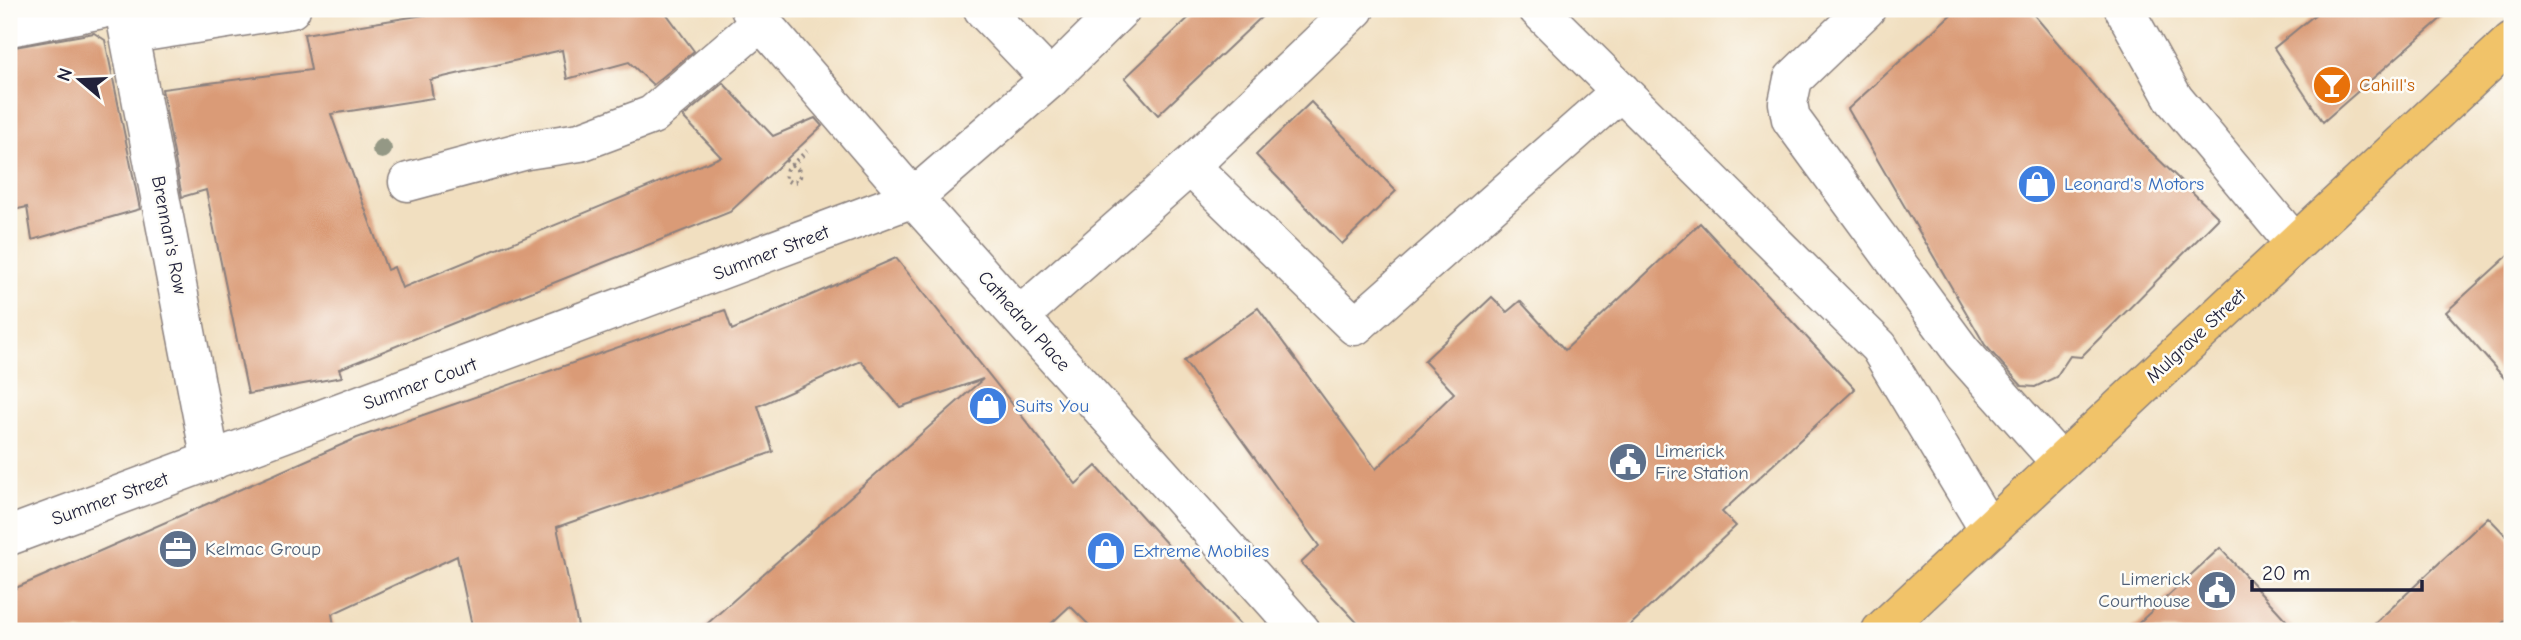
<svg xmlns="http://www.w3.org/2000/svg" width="2521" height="640" viewBox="0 0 2521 640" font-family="'Comic Neue',sans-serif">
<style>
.building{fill:#da9b77}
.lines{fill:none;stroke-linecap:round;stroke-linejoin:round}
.minor-casing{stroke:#8a807e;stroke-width:41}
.major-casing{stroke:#8a807e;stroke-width:41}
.path{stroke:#8a807e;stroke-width:4.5;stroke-dasharray:2 5;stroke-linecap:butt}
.minor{stroke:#fff;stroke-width:38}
.major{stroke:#f1c369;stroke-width:38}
.path-bridge{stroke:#8a807e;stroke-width:4.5;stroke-dasharray:2 5;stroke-linecap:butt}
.tree{fill:#949885}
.labels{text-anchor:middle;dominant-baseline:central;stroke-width:5;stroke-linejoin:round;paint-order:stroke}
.food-label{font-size:19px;fill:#c56008;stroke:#fdfcf7;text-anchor:start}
.shop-label{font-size:19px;fill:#366cbe;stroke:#fdfcf7;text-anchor:start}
.street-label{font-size:19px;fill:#22223b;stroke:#fdfcf7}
.service-label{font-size:19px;fill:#4e5e75;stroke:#fdfcf7;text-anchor:start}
</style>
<rect width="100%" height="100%" fill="#fdfcf7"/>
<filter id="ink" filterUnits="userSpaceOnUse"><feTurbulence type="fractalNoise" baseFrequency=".0143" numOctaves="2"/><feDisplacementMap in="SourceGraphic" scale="14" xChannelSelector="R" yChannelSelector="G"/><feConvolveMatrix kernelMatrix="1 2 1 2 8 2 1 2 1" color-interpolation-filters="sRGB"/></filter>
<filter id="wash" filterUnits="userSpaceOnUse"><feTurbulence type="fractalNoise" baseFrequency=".00686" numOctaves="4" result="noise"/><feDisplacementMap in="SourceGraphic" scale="28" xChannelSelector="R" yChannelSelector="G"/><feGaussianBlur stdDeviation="1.57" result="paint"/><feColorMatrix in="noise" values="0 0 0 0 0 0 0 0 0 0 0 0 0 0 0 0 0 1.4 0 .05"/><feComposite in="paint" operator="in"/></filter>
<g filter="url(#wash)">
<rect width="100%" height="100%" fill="#f1dfc0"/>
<g id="blocks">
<!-- building -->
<g class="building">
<polygon points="462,9 663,9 694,51 653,85 629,62 567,79 562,50 430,80 433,98 331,114 387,270 394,267 402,288 721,157 683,117 723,83 773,136 815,118 822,126 730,212 339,369 342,377 248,394 206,190 182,197 162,89 311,70 304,34"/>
<polygon points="1198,9 1270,9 1158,115 1125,78"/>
<polygon points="1957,9 2029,9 2148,149 2219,218 2081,357 2070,356 2056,377 2035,387 2022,386 1985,345 1848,109"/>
<polygon points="2322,9 2452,9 2323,122 2274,48"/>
<polygon points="94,33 105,40 140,209 32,240 27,207 9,211 9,48"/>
<polygon points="1311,102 1396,191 1342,244 1256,155"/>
<polygon points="1700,223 1855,389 1722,512 1736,526 1624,631 1365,631 1301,563 1319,546 1184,361 1258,308 1376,469 1454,393 1424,361 1492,297 1507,312 1520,301 1565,350"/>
<polygon points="2512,252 2512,387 2446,312"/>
<polygon points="896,258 1076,484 1096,466 1246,631 1095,631 1070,606 1043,631 699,631 983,379 900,407 861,361 758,406 773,452 557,527 579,631 473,631 457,556 332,614 335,631 9,631 9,591 357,438 725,310 732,330"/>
<polygon points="2488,517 2512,542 2512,614 2494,631 2367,631"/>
<polygon points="2220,548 2296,631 2130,631"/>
</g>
</g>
</g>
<g filter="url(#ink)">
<use href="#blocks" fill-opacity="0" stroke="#8a807e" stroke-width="2"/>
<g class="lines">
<!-- minor casing -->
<g class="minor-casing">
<g id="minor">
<polyline points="124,9 211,462"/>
<polyline points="750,9 913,198 1301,631"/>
<polyline points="983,9 1050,79"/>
<polyline points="1538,9 1879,347 1989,530"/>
<polyline points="1866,9 1793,79 1788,103 1791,119 1962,352 2061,463"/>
<polyline points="2124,9 2174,99 2295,244"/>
<polyline points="9,27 102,9"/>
<polyline points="131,34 291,9"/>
<polyline points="1190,166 1355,326 1621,91"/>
<polyline points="408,182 527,150 580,142 652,115 761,22"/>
<polyline points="1020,316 1190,166 1355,9"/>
<polyline points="9,536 913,198 1050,79 1121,9"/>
</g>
</g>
<!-- major casing -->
<g class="major-casing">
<polyline id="major" points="1881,631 2512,41"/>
</g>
<!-- path -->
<g class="path">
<polyline points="798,169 800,176 798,181 790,182 785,179 787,169 807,151"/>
<polyline points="9,230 16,228"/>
</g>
<!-- minor -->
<use href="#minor" class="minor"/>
<!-- major -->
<use href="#major" class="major"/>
<!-- path-bridge -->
<polyline class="path-bridge" points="786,160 798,169"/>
</g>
<!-- trees -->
<circle class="tree" cx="382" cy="149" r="10"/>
</g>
<!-- icons -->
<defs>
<g id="bar-disc" transform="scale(2.0125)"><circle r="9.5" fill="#e8710a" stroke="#fdfcf7"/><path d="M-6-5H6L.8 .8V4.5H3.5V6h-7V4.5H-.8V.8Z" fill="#fff"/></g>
<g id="shop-disc" transform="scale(2.0125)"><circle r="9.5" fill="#3f7fe0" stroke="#fdfcf7"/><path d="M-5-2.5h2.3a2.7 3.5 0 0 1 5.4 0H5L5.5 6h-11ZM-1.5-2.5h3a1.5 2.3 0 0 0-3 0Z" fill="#fff"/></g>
<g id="civic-disc" transform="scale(2.0125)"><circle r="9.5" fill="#5c6f8a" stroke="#fdfcf7"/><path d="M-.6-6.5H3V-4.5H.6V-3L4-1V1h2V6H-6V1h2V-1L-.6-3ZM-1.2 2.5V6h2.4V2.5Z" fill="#fff"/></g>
<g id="office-disc" transform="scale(2.0125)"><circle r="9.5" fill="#5c6f8a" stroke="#fdfcf7"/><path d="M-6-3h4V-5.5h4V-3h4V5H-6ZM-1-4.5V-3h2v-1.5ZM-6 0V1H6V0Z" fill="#fff"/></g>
</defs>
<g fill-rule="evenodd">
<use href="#bar-disc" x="2332" y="85"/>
<use href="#shop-disc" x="2037" y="184"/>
<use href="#shop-disc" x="988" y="406"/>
<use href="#civic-disc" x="1628" y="462"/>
<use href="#office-disc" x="178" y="549"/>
<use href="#shop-disc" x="1106" y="551"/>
<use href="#civic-disc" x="2217" y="590"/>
</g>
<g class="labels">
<!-- food labels -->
<g class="food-label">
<text x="2359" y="85">Cahill's</text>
</g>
<!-- shop labels -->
<g class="shop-label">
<text x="2064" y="184">Leonard's Motors</text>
<text x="1015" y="406">Suits You</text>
<text x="1133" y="551">Extreme Mobiles</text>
</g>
<!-- street labels -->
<g class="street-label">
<text transform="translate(169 235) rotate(79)">Brennan's Row</text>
<text transform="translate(771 253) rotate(-21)">Summer Street</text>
<text transform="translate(1024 321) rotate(48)">Cathedral Place</text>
<text transform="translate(2196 336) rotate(-43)">Mulgrave Street</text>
<text transform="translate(420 384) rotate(-20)">Summer Court</text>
<text transform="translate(110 499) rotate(-20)">Summer Street</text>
</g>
<!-- service labels -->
<g class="service-label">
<text x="1655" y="451">Limerick<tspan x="1655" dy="22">Fire Station</tspan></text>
<text x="205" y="549">Kelmac Group</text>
<text x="2190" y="579" text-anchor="end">Limerick<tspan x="2190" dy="22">Courthouse</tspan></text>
</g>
</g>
<!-- margin -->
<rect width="2521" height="640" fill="none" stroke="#fdfcf7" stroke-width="35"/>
<!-- north arrow -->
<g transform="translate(80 80) rotate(289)" stroke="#fdfcf7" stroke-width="5" paint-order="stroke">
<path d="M0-5L12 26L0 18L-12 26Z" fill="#22223b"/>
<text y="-10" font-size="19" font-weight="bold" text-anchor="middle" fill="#22223b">N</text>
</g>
<!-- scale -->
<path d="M2252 580v10h170v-10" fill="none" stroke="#22223b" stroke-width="3.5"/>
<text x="2262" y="580" font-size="21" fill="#22223b" stroke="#fdfcf7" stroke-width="5" paint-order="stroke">20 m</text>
</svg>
